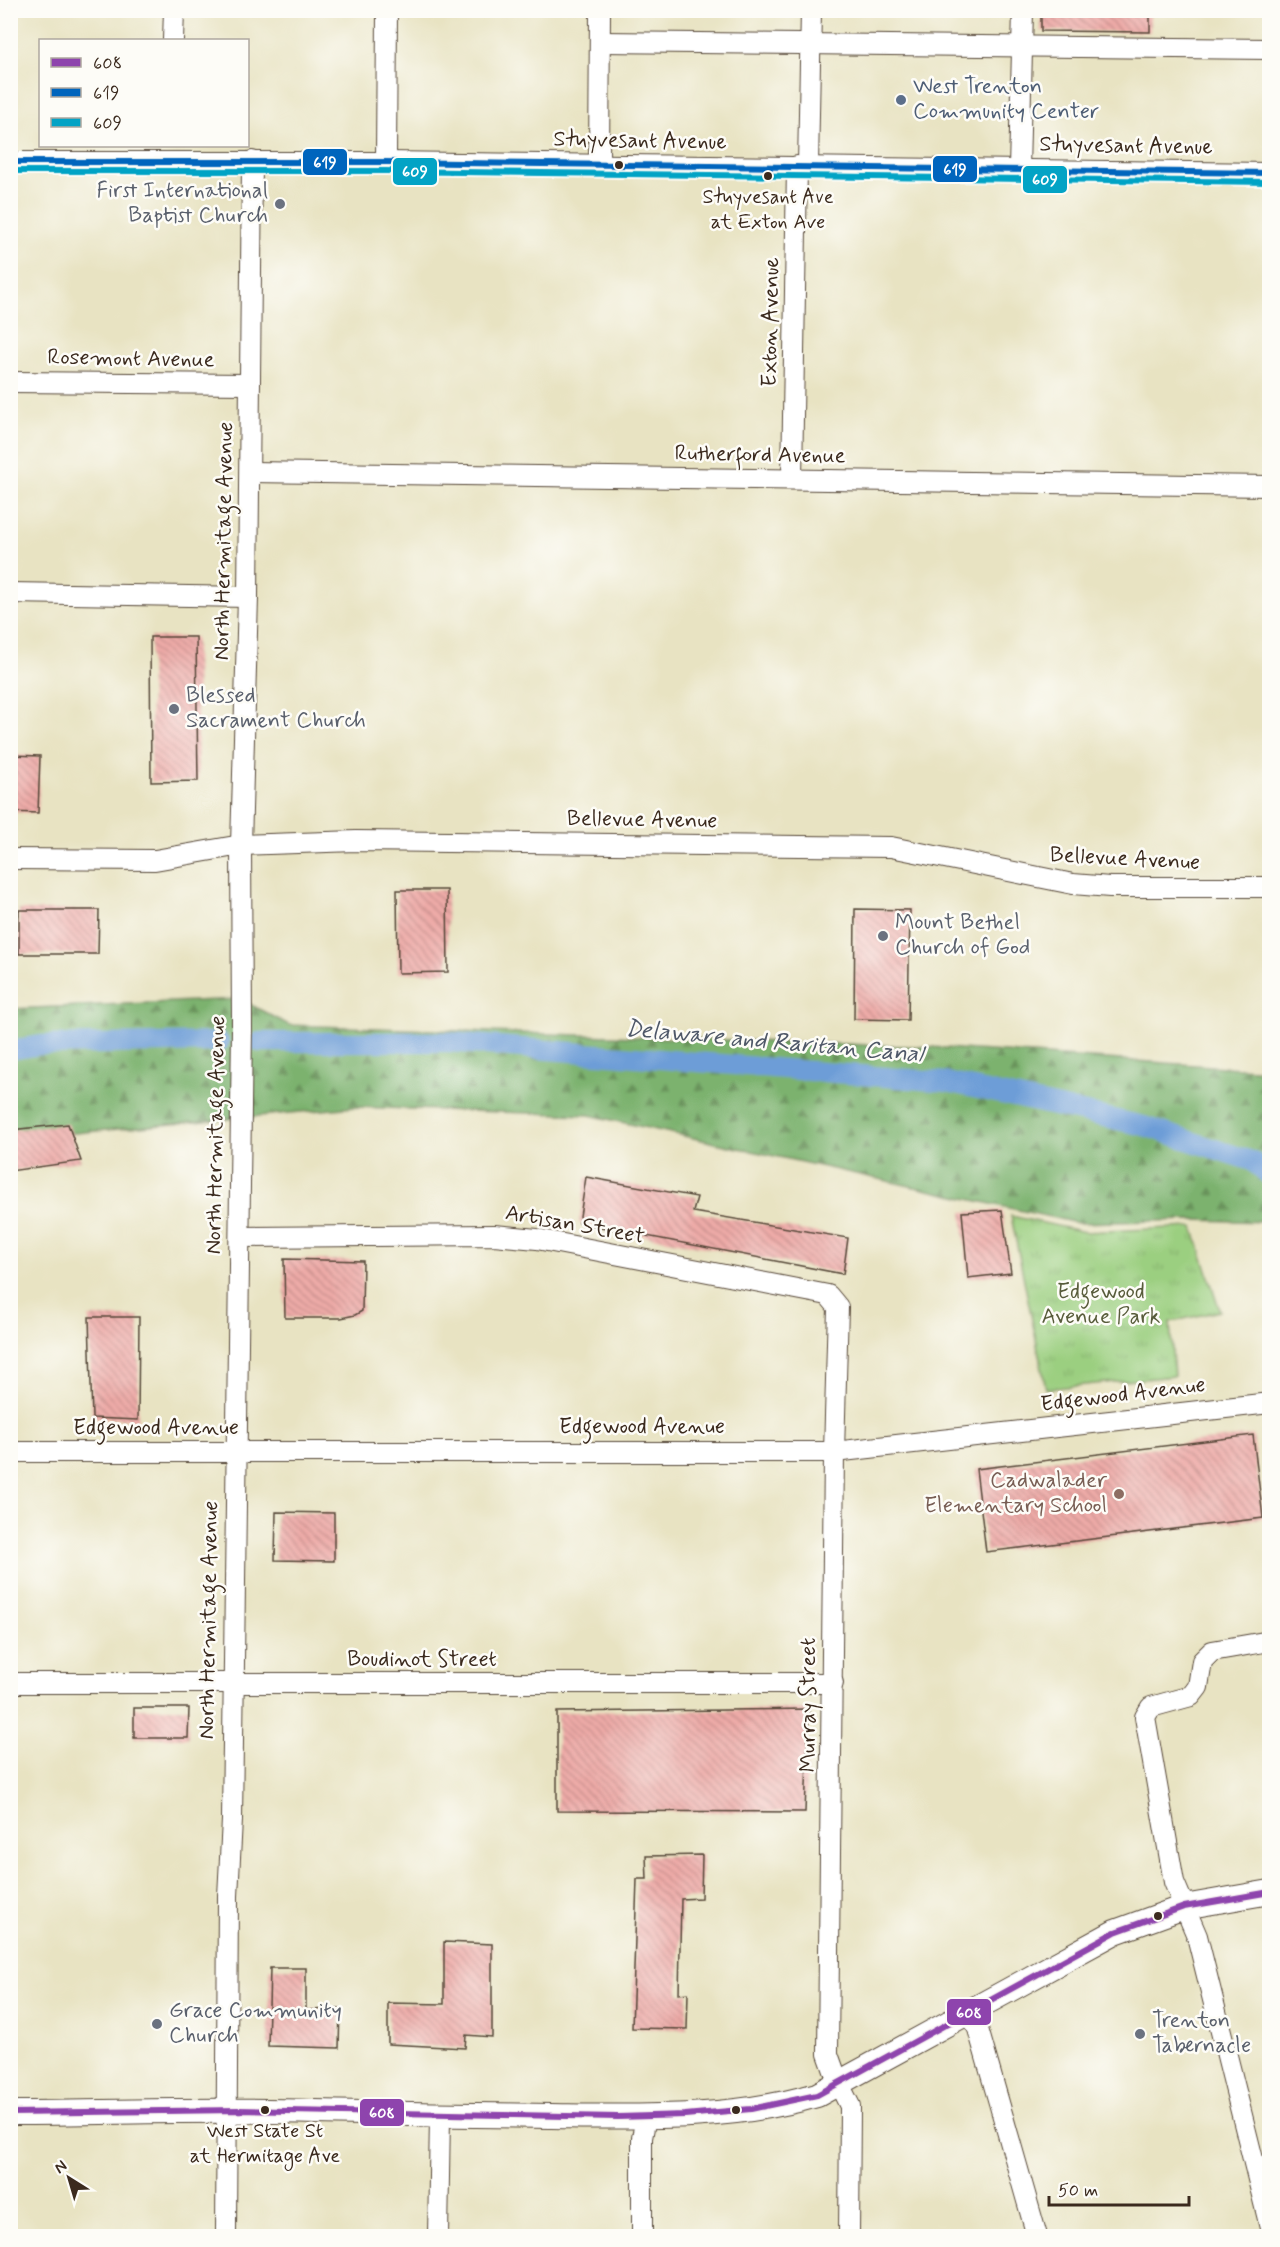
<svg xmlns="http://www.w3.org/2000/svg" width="1280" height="2247" viewBox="0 0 1280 2247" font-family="Mynerve,sans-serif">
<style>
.grass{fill:url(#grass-tufts);stroke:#6b7c4f;stroke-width:1.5}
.forest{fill:url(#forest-firs);stroke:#5c6e46;stroke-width:1.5}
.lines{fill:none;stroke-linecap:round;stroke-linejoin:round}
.canal{stroke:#6d9dd7;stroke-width:20}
.building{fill:url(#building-back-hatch)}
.minor-casing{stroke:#554637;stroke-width:22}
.tertiary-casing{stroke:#554637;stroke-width:26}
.minor{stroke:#fff;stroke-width:20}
.tertiary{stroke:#fff;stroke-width:24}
.bus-1-casing{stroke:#fdfcf7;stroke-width:10}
.bus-2-casing{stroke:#fdfcf7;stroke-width:10}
.bus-3-casing{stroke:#fdfcf7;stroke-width:10}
.bus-1{stroke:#8e44ad;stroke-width:6}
.bus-2{stroke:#0065bd;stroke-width:6}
.bus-3{stroke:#03a3c5;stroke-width:6}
.service-dot{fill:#5c6f8a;stroke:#fdfcf7;stroke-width:2}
.bus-dot{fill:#3b2a1e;stroke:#fdfcf7;stroke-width:2}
.worship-dot{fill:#6b7280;stroke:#fdfcf7;stroke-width:2}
.education-dot{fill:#8d6e63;stroke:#fdfcf7;stroke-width:2}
.labels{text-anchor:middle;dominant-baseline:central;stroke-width:5;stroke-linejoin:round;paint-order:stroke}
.bus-label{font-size:20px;fill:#3b2a1e;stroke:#fdfcf7}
.service-label{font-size:22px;fill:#4e5e75;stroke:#fdfcf7;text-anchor:start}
.street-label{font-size:22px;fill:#3b2a1e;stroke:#fdfcf7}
.worship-label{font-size:22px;fill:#5b616d;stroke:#fdfcf7;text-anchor:start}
.park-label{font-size:22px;fill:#585c3b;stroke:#fdfcf7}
.education-label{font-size:22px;fill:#785e54;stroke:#fdfcf7;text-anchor:end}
.water-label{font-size:24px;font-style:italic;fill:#4f5868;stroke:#fdfcf7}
.line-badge{stroke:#fdfcf7;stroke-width:2}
.badge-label{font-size:16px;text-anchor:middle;font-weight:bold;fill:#fff}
</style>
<defs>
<pattern id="grass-tufts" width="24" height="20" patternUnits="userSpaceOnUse" patternTransform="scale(1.5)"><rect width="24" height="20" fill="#9bcf80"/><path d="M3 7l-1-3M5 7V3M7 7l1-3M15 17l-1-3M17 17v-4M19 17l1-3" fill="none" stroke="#86b26e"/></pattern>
<pattern id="forest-firs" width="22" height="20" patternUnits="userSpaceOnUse" patternTransform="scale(1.5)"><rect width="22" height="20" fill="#7cb26e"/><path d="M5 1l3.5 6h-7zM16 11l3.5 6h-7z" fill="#67915a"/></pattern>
<pattern id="building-back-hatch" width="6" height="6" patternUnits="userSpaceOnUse" patternTransform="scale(1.5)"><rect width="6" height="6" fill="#eeaba8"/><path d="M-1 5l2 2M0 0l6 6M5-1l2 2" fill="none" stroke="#c28b88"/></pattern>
</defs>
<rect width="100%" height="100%" fill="#fdfcf7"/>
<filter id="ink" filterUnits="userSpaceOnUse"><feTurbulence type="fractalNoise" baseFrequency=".0167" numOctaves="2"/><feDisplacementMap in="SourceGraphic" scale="12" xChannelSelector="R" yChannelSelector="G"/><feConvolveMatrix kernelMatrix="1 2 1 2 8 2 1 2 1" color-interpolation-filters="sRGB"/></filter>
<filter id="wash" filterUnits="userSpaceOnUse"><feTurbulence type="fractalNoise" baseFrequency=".008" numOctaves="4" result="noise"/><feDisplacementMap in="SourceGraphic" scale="24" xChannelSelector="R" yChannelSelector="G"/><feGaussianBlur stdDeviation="1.35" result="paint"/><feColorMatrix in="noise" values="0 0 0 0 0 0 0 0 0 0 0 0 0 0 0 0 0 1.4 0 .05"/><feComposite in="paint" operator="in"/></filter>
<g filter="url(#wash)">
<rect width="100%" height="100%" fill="#e8e3c2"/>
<!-- grass -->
<polygon class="grass" points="1011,1216 1085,1232 1193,1227 1220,1311 1170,1322 1174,1376 1046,1389"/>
<!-- forest -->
<polygon class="forest" points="240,999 289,1025 931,1047 1269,1070 1269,1222 1191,1220 1077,1223 589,1115 355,1107 11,1139 10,1009"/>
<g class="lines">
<!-- canal -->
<g class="canal">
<polyline points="259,1042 448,1042 947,1082 1144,1126 1252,1161 1270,1176"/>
<polyline points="10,1050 41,1045 219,1042"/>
</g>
</g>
<g id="blocks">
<!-- building -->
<g class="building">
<polygon points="1041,10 1150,10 1150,32 1041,31"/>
<polygon points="150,637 196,637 198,781 151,782"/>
<polygon points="10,755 40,756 38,813 10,812"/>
<polygon points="397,890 447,890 448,972 398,973"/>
<polygon points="855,909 910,910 908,1020 854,1019"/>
<polygon points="19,910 99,910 98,954 19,954"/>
<polygon points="68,1124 81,1161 10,1171 10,1130"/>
<polygon points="586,1177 697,1197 693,1212 848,1238 843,1274 579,1223"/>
<polygon points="1002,1210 1011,1273 968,1278 962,1212"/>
<polygon points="284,1259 363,1261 362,1311 355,1315 341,1318 285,1318"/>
<polygon points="89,1317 139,1317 138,1420 92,1418"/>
<polygon points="1253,1435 1263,1518 986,1552 976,1469"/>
<polygon points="276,1512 334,1513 334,1561 275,1560"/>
<polygon points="134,1708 189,1708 188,1738 134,1738"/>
<polygon points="809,1709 805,1812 557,1811 557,1712"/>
<polygon points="702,1855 701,1898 681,1899 679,1994 688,1993 687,2029 632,2028 637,1879 647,1879 646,1856"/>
<polygon points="444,1942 492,1944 492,2037 466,2035 465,2048 388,2044 388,2003 444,2004"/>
<polygon points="270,1968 306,1968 306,2010 340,2009 339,2048 268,2046"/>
</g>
</g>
</g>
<g filter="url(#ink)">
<use href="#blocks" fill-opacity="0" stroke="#554637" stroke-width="1.5"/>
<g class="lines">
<!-- minor casing -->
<g class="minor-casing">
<g id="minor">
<polyline points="173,40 174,10"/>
<polyline points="600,42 1270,49"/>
<polyline points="10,162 386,162 1270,173"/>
<polyline points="386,162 387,10"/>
<polyline points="599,165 600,10"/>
<polyline points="808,166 811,10"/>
<polyline points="1019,169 1023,10"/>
<polyline points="10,382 250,384"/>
<polyline points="250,472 1270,486"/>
<polyline points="792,479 797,166"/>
<polyline points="10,593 248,597"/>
<polyline points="10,859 155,860 241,845 356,841 891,847 1073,884 1110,887 1270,887"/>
<polyline points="240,1237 494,1235 537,1239 828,1295 838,1307 834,1452 828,2054 838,2082 850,2106 849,2236"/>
<polyline points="10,1452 834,1452 1270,1403"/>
<polyline points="1270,1641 1212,1651 1202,1661 1198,1687 1191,1696 1151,1707 1145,1717 1174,1882 1197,1936 1270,2227"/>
<polyline points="10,1683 833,1683"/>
<polyline points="968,2010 978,2029 1037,2236"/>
<polyline points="226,2236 228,1896 232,1820 242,1027 241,845 248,597 252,161"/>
<polyline points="438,2236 440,2116"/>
<polyline points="642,2236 642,2138 646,2117"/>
</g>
</g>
<!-- tertiary casing -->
<g class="tertiary-casing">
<path id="tertiary" d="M 10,2113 C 112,2113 213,2108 315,2112 C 394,2114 472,2115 551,2116 C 641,2117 730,2120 817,2095 L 1115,1932 L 1184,1907 L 1270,1892"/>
</g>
<!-- minor -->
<use href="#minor" class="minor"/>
<!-- tertiary -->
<use href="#tertiary" class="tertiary"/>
<!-- bus-1 casing -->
<g class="bus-1-casing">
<polyline id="bus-1" points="10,2113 239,2110 618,2117 685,2115 751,2109 817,2095 1115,1932 1184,1907 1270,1892"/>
</g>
<!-- bus-2 casing -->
<g class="bus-2-casing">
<polyline id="bus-2" points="10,162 386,162 1270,173"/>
</g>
<!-- bus-3 casing -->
<g class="bus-3-casing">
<polyline id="bus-3" points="10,171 386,171 1270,182"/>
</g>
<!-- bus-1 -->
<use href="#bus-1" class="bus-1"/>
<!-- bus-2 -->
<use href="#bus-2" class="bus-2"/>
<!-- bus-3 -->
<use href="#bus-3" class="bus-3"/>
</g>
</g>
<!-- markers -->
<circle class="service-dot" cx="901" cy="100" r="6"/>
<g class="bus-dot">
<circle cx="619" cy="165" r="5"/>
<circle cx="768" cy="176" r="5"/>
<circle cx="1158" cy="1916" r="5"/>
<circle cx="265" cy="2110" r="5"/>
<circle cx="736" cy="2110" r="5"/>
</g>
<g class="worship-dot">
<circle cx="280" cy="204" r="6"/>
<circle cx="174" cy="709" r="6"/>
<circle cx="883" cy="936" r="6"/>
<circle cx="157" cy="2024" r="6"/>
<circle cx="1140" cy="2034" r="6"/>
</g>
<circle class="education-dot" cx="1119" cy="1494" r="6"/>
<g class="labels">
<!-- bus labels -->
<g class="bus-label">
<text x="768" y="197">Stuyvesant Ave<tspan x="768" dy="25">at Exton Ave</tspan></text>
<text x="265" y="2131">West State St<tspan x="265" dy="25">at Hermitage Ave</tspan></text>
</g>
<!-- service labels -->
<g class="service-label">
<text x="913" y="87">West Trenton<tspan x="913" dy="25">Community Center</tspan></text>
</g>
<!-- street labels -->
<g class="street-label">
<text transform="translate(640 141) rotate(1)">Stuyvesant Avenue</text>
<text transform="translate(1126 146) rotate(1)">Stuyvesant Avenue</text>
<text transform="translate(771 322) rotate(-89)">Exton Avenue</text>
<text transform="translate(131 359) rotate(1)">Rosemont Avenue</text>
<text transform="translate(760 455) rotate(1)">Rutherford Avenue</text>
<text transform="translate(224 541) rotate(-89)">North Hermitage Avenue</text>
<text transform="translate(642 820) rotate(1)">Bellevue Avenue</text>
<text transform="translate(1125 859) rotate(3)">Bellevue Avenue</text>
<text transform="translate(216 1135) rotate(-89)">North Hermitage Avenue</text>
<text transform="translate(575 1225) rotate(10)">Artisan Street</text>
<text transform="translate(1123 1395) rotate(-7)">Edgewood Avenue</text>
<text x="642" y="1427">Edgewood Avenue</text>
<text x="156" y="1428">Edgewood Avenue</text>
<text transform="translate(209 1620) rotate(-89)">North Hermitage Avenue</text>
<text x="422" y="1660">Boudinot Street</text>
<text transform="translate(809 1705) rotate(-90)">Murray Street</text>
</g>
<!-- worship labels -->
<g class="worship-label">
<text x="268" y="191" text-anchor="end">First International<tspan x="268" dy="25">Baptist Church</tspan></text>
<text x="186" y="696">Blessed<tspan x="186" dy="25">Sacrament Church</tspan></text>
<text x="895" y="923">Mount Bethel<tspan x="895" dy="25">Church of God</tspan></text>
<text x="169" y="2011">Grace Community<tspan x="169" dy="25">Church</tspan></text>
<text x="1152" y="2021">Trenton<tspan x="1152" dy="25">Tabernacle</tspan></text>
</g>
<!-- park labels -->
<g class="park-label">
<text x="1101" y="1292">Edgewood<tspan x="1101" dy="25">Avenue Park</tspan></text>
</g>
<!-- education labels -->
<g class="education-label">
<text x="1107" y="1481">Cadwalader<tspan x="1107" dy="25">Elementary School</tspan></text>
</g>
<!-- water labels -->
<g class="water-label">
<text transform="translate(774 1042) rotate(5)">Delaware and Raritan Canal</text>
</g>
</g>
<g class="line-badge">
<rect x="302" y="148" width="46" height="28" rx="6" fill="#0065bd"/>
<rect x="932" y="155" width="46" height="28" rx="6" fill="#0065bd"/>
<rect x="392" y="157" width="46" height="29" rx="6" fill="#03a3c5"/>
<rect x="1022" y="165" width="46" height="29" rx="6" fill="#03a3c5"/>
<rect x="946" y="1998" width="46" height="28" rx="6" fill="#8e44ad"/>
<rect x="359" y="2098" width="46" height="29" rx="6" fill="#8e44ad"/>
</g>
<g class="badge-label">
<text x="325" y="168">619</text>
<text x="955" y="175">619</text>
<text x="415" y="177">609</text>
<text x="1045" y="185">609</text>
<text x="969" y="2018">608</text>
<text x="382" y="2118">608</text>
</g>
<!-- margin -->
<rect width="1280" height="2247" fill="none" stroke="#fdfcf7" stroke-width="36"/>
<!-- legend -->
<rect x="39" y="39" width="210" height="108" fill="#fdfcf7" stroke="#afa8a0" stroke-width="1.5"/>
<rect x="51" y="58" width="30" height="9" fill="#8e44ad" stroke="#afa8a0" stroke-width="1.5"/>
<text x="93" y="69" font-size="18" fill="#3b2a1e">608</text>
<rect x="51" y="88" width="30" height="9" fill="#0065bd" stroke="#afa8a0" stroke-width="1.5"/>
<text x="93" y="99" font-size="18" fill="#3b2a1e">619</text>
<rect x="51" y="118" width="30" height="9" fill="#03a3c5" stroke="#afa8a0" stroke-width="1.5"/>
<text x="93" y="129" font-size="18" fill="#3b2a1e">609</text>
<!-- north arrow -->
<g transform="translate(69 2178) rotate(323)" stroke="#fdfcf7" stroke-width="4.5" paint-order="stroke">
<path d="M0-4.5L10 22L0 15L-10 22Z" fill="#3b2a1e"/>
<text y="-9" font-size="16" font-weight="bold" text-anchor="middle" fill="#3b2a1e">N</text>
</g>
<!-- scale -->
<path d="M1049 2196v9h140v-9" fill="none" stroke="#3b2a1e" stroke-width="3"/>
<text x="1058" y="2196" font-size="18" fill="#3b2a1e" stroke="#fdfcf7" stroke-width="4.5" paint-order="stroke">50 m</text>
</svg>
